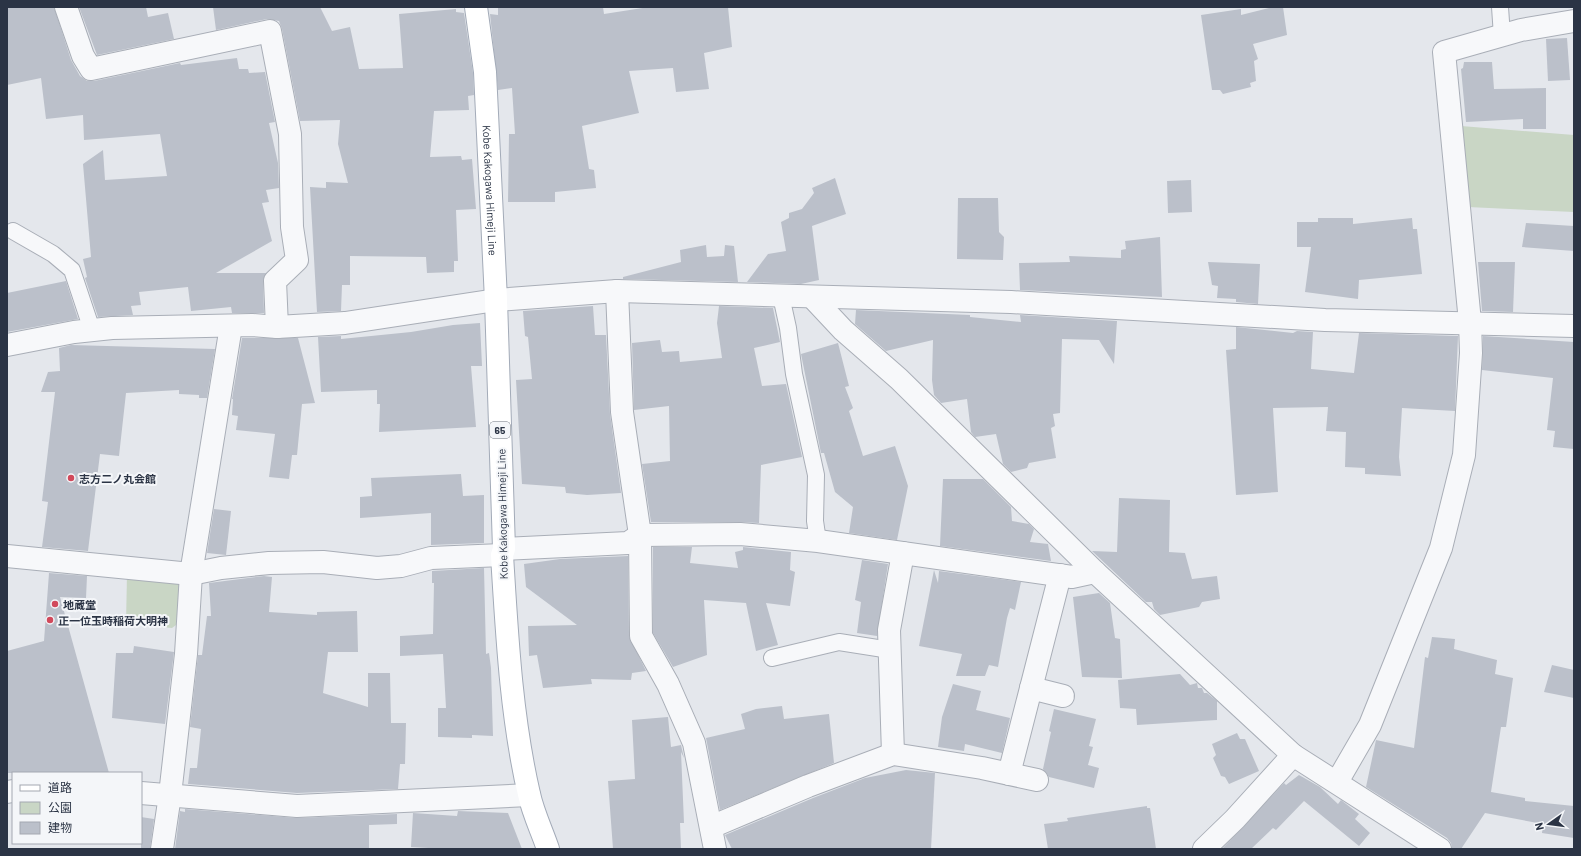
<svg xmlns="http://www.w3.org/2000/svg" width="1581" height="856" viewBox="0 0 1581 856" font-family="Barlow,'Noto Sans JP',sans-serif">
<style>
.green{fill:#c9d6c5}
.building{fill:#bbc0ca}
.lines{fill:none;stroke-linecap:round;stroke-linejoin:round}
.service-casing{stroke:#a9aeb7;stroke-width:18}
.minor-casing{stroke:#a9aeb7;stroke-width:24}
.primary-casing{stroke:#a3abb8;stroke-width:24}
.service{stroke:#f7f8fa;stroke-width:16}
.minor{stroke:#f7f8fa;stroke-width:22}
.primary{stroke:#fff;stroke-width:22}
.poi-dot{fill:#d1495b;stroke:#f4f6f9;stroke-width:1.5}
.labels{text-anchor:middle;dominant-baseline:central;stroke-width:4;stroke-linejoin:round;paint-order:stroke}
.shield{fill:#f4f6f9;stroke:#676e7b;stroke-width:1}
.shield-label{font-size:10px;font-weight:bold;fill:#2b3445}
.street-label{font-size:11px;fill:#2b3445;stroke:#f4f6f9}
.poi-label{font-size:11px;font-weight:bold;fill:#2b3445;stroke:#f4f6f9;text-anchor:start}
</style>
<rect width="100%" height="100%" fill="#e4e7ec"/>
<!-- green -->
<g class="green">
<polygon points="1461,126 1574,135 1574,212 1468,207"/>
<polygon points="127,574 172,578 180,585 176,625 172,628 126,624"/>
</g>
<!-- building -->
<g class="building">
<polygon points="7,7 54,7 71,60 80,76 87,81 94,81 180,63 181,65 237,58 239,69 248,69 249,73 265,72 275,122 269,123 278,163 279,188 266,190 269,202 262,203 272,241 216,273 266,273 263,282 264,313 232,313 231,307 191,311 188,287 139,292 141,305 131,306 133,315 98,317 85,278 87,277 83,259 91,257 83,164 103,150 105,180 167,176 160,134 84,140 83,115 46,119 41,78 7,85"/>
<polygon points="79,7 146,7 148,17 168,13 174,39 97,55"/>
<polygon points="213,7 320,7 332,31 350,27 359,69 403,68 399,14 456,9 456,12 464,13 473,73 474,95 468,96 469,110 434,111 430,157 461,156 462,160 472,159 476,209 456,210 458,261 454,261 454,272 427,273 426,257 350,256 350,285 342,285 341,311 317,312 310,187 326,188 326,182 348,183 338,144 340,120 300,121 282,29 279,21 267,19 216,30"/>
<polygon points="498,7 603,7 604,14 649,7 728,7 732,47 704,53 709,89 676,92 673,68 629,71 639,113 582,126 589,169 594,170 596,188 555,192 555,202 508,202 509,134 515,134 512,88 498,90 490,14 498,15"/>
<polygon points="1273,7 1283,7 1287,35 1253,44 1258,59 1254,61 1256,81 1250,83 1251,87 1223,94 1220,90 1212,90 1201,15 1241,9 1241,15"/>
<polygon points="1567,38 1570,80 1548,81 1546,39"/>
<polygon points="1464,62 1492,62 1494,89 1546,88 1546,129 1523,129 1523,119 1466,122 1461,69 1463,68"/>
<polygon points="835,178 846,214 812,226 819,280 801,284 747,282 768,254 786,251 781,222 789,218 789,213 802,209 814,193 812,188"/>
<polygon points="1191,180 1192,212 1168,213 1167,181"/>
<polygon points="958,198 998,198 999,232 1004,237 1003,260 957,259"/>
<polygon points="1318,218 1353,218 1353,224 1412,218 1413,229 1417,229 1422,274 1359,280 1358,299 1305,292 1311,247 1297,247 1297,222 1318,222"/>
<polygon points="1526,223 1574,226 1574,251 1522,247"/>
<polygon points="1160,237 1162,297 1020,290 1019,263 1070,262 1069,256 1121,258 1121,250 1126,249 1125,241"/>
<polygon points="706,245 707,257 724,256 725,245 734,246 738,282 623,279 623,277 681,262 680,250"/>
<polygon points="1208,262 1260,264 1258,304 1236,302 1236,299 1217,298 1218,286 1212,285"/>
<polygon points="1478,262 1515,262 1513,312 1482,311"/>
<polygon points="66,281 78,319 7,332 7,293"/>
<polygon points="593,306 595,335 606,335 610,414 621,493 587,495 566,493 565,487 522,484 516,380 532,379 528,337 525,336 523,311"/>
<polygon points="719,306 773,308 780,342 754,348 762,386 786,384 802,457 761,465 759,523 740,522 651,522 642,464 670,461 669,406 634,410 632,343 660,340 662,352 679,351 680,362 722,358 717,323"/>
<polygon points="856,310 970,315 970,317 1021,322 1020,315 1117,321 1114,364 1099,340 1062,339 1060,413 1053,414 1055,426 1051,428 1056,458 1029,463 1027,468 1011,472 1003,464 996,434 975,437 971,432 967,399 941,403 934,395 932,380 933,340 886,351 855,324"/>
<polygon points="480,323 482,366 471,366 476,427 379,432 380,404 377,404 377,390 321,392 318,337 341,336 341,339 411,332 453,325"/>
<polygon points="1236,327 1293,333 1297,331 1313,332 1311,369 1354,373 1359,333 1458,336 1455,411 1402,408 1399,457 1401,476 1365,474 1365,468 1345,467 1346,432 1326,431 1328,407 1273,408 1278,492 1236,495 1226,350 1236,349"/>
<polygon points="1483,336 1574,342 1574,449 1553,447 1555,431 1547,430 1553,378 1482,370"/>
<polygon points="242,338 298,338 315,403 302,404 297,455 292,455 289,479 269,477 275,434 236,430 238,416 232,415 233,399 232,399"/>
<polygon points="838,343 849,386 845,387 853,408 849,411 863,456 895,446 908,486 897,540 849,533 853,507 835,492 824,453 821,453 801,354"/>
<polygon points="71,345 215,349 207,398 199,398 199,395 179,394 179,390 126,393 119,456 100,454 88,551 42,547 48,502 42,501 55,392 41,392 48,372 60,371 59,348"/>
<polygon points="461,474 463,496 484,495 484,543 431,545 431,513 360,518 360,497 372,496 371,478"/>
<polygon points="943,479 983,479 1011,507 1012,521 1029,524 1034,529 1030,542 1048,544 1051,561 940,546"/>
<polygon points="1119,498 1170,500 1169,552 1185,553 1192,579 1217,576 1220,599 1202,602 1199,607 1160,615 1154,609 1152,602 1146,602 1092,551 1117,552"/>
<polygon points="214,509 231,511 226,555 207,553"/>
<polygon points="653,547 692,547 690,563 738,568 735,552 743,550 743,547 791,552 790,570 795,572 790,606 766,603 778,645 756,651 746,603 704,600 707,655 673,667 653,633"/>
<polygon points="628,556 629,636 646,671 632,673 631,680 591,679 592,684 543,688 537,655 529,656 528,626 577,625 526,587 524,564 560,559"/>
<polygon points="862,560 888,564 877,636 857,633 861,602 855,600"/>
<polygon points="484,568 486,654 489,653 491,668 493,736 472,735 472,738 438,737 438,708 446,708 443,654 400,656 400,636 433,634 434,583 432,583 432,571"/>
<polygon points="934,570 938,583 939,571 1021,582 1015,610 1010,608 1007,618 998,667 989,665 985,676 956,676 962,654 919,646"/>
<polygon points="49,573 87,576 86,598 60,597 109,773 7,773 7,651 44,641"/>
<polygon points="264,576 272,577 269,612 317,615 317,612 357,611 358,652 328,652 323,693 368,707 368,673 390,673 391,723 406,723 405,764 400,764 398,789 297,793 188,784 190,768 197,768 201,729 190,727 198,655 202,655 207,616 211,616 209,583"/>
<polygon points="1099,593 1110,603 1115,638 1120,639 1122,678 1082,677 1073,597"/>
<polygon points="1432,637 1455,639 1454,649 1497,660 1495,674 1513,678 1506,727 1501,727 1491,792 1525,798 1525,801 1574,806 1574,838 1542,833 1543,824 1485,813 1461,849 1452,849 1451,843 1447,838 1366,787 1376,740 1414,748 1425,657 1428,658"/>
<polygon points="134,646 174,652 165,724 112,718 116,653 133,653"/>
<polygon points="1552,665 1574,670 1574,698 1544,692"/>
<polygon points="1180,674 1190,685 1197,683 1198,688 1202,688 1204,693 1207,693 1217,701 1217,720 1137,725 1136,709 1120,708 1118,680"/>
<polygon points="953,684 981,691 976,710 1010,718 1002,753 965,744 964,751 938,747 942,717"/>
<polygon points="782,706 784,719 829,714 834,763 720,810 706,738 745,729 741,714 756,709"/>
<polygon points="1054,709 1096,719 1089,746 1093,747 1088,765 1099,768 1094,788 1049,777 1043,769 1051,732 1049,731"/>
<polygon points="668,717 671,747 681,745 684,758 681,752 684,823 680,823 681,849 613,849 608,781 635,779 632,720"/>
<polygon points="1237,733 1240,739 1245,739 1259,771 1229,784 1225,777 1221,776 1213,758 1216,755 1212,744"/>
<polygon points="906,770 935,773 931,849 732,849 725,835 813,798 865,778"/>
<polygon points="1299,775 1320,787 1338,804 1341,800 1359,814 1355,819 1370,833 1359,846 1304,801 1276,830 1273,828 1251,849 1222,849 1284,783 1286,785"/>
<polygon points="1147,806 1147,808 1150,808 1156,849 1048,849 1044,824 1068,821 1067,818"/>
<polygon points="185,809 296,818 397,814 397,824 369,825 369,849 175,849 180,811 185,812"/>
<polygon points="458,811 508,813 522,849 446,849 411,847 413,813 457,816"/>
<polygon points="141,817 154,819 150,849 141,849"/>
</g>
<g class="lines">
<!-- service casing -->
<g class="service-casing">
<g id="service">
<polyline points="1500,7 1502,36"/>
<polyline points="13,231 53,254 72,270 92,330"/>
<polyline points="781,296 788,328 794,374 816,475 815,521 818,541"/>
<polyline points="772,658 839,642 890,650"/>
</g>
</g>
<!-- minor casing -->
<g class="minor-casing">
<g id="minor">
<polyline points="66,7 83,56 91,69 270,31 290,134 292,227 297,260 275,281 277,327"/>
<polyline points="617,291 622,412 640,535 641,636 668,684 694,743 715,849"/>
<polyline points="813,298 843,330 899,379 1095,572 1293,755 1440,849"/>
<polyline points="7,345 74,332 112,328 252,325 277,327 345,323 496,300 617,291 1011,302 1325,320 1574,326"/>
<polyline points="504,549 628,543 640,535 740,534 818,541 1072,577 1095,572"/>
<polyline points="7,556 191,574 221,568 269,563 323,562 377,568 401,566 431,558 502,555"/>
<polyline points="1031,688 1063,696"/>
<polyline points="893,754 889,630 903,553"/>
<polyline points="1009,774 1060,575"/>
<polyline points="1337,782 1370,725 1441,548 1464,455 1471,353 1470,322 1444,52 1521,30 1574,21"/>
<polyline points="7,792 13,791"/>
<polyline points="141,793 297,806 529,795"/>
<polyline points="711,827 808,786 893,754 982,768 1037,780"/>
<polyline points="162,849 170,795 186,654 191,574 231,326"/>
<polyline points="1204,849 1235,819 1293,755"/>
</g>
</g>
<!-- primary casing -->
<g class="primary-casing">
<g id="primary">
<path id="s1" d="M 476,7 L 485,72 L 496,300 L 504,549 L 502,555 C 507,635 511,716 529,794 C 533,813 542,831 548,849"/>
</g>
</g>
<!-- service -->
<use href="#service" class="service"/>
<!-- minor -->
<use href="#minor" class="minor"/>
<!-- primary -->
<use href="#primary" class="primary"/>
</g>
<!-- markers -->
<g class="poi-dot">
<circle cx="71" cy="478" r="4"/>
<circle cx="55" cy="604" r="4"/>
<circle cx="50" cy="620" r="4"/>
</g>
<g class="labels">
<!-- shield labels -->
<rect class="shield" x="490" y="422" width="20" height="16" rx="3"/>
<g class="shield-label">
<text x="500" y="430">65</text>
</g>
<!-- street labels -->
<g class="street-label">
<text stroke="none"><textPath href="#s1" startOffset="184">Kobe Kakogawa Himeji Line</textPath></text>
<text transform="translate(502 514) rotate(-91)">Kobe Kakogawa Himeji Line</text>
</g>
<!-- poi labels -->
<g class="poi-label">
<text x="79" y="478">志方二ノ丸会館</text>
<text x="63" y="604">地蔵堂</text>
<text x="58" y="620">正一位玉時稲荷大明神</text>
</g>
</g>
<!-- border -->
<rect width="1581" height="856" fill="none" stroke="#2b3445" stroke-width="16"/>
<!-- legend -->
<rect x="12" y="772" width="130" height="72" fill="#f4f6f9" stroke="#a4a8b1"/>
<rect x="20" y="785" width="20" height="6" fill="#ffffff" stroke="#a4a8b1"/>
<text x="48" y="792" font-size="12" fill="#2b3445">道路</text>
<rect x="20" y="802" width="20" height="12" fill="#c9d6c5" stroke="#a4a8b1"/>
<text x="48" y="812" font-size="12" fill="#2b3445">公園</text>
<rect x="20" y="822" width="20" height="12" fill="#bbc0ca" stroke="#a4a8b1"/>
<text x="48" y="832" font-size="12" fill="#2b3445">建物</text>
<!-- north arrow -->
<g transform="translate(1549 824) rotate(256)" stroke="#f4f6f9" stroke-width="3" paint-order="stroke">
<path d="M0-3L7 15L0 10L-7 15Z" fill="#2b3445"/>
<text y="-6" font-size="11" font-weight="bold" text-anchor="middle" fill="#2b3445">N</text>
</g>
</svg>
